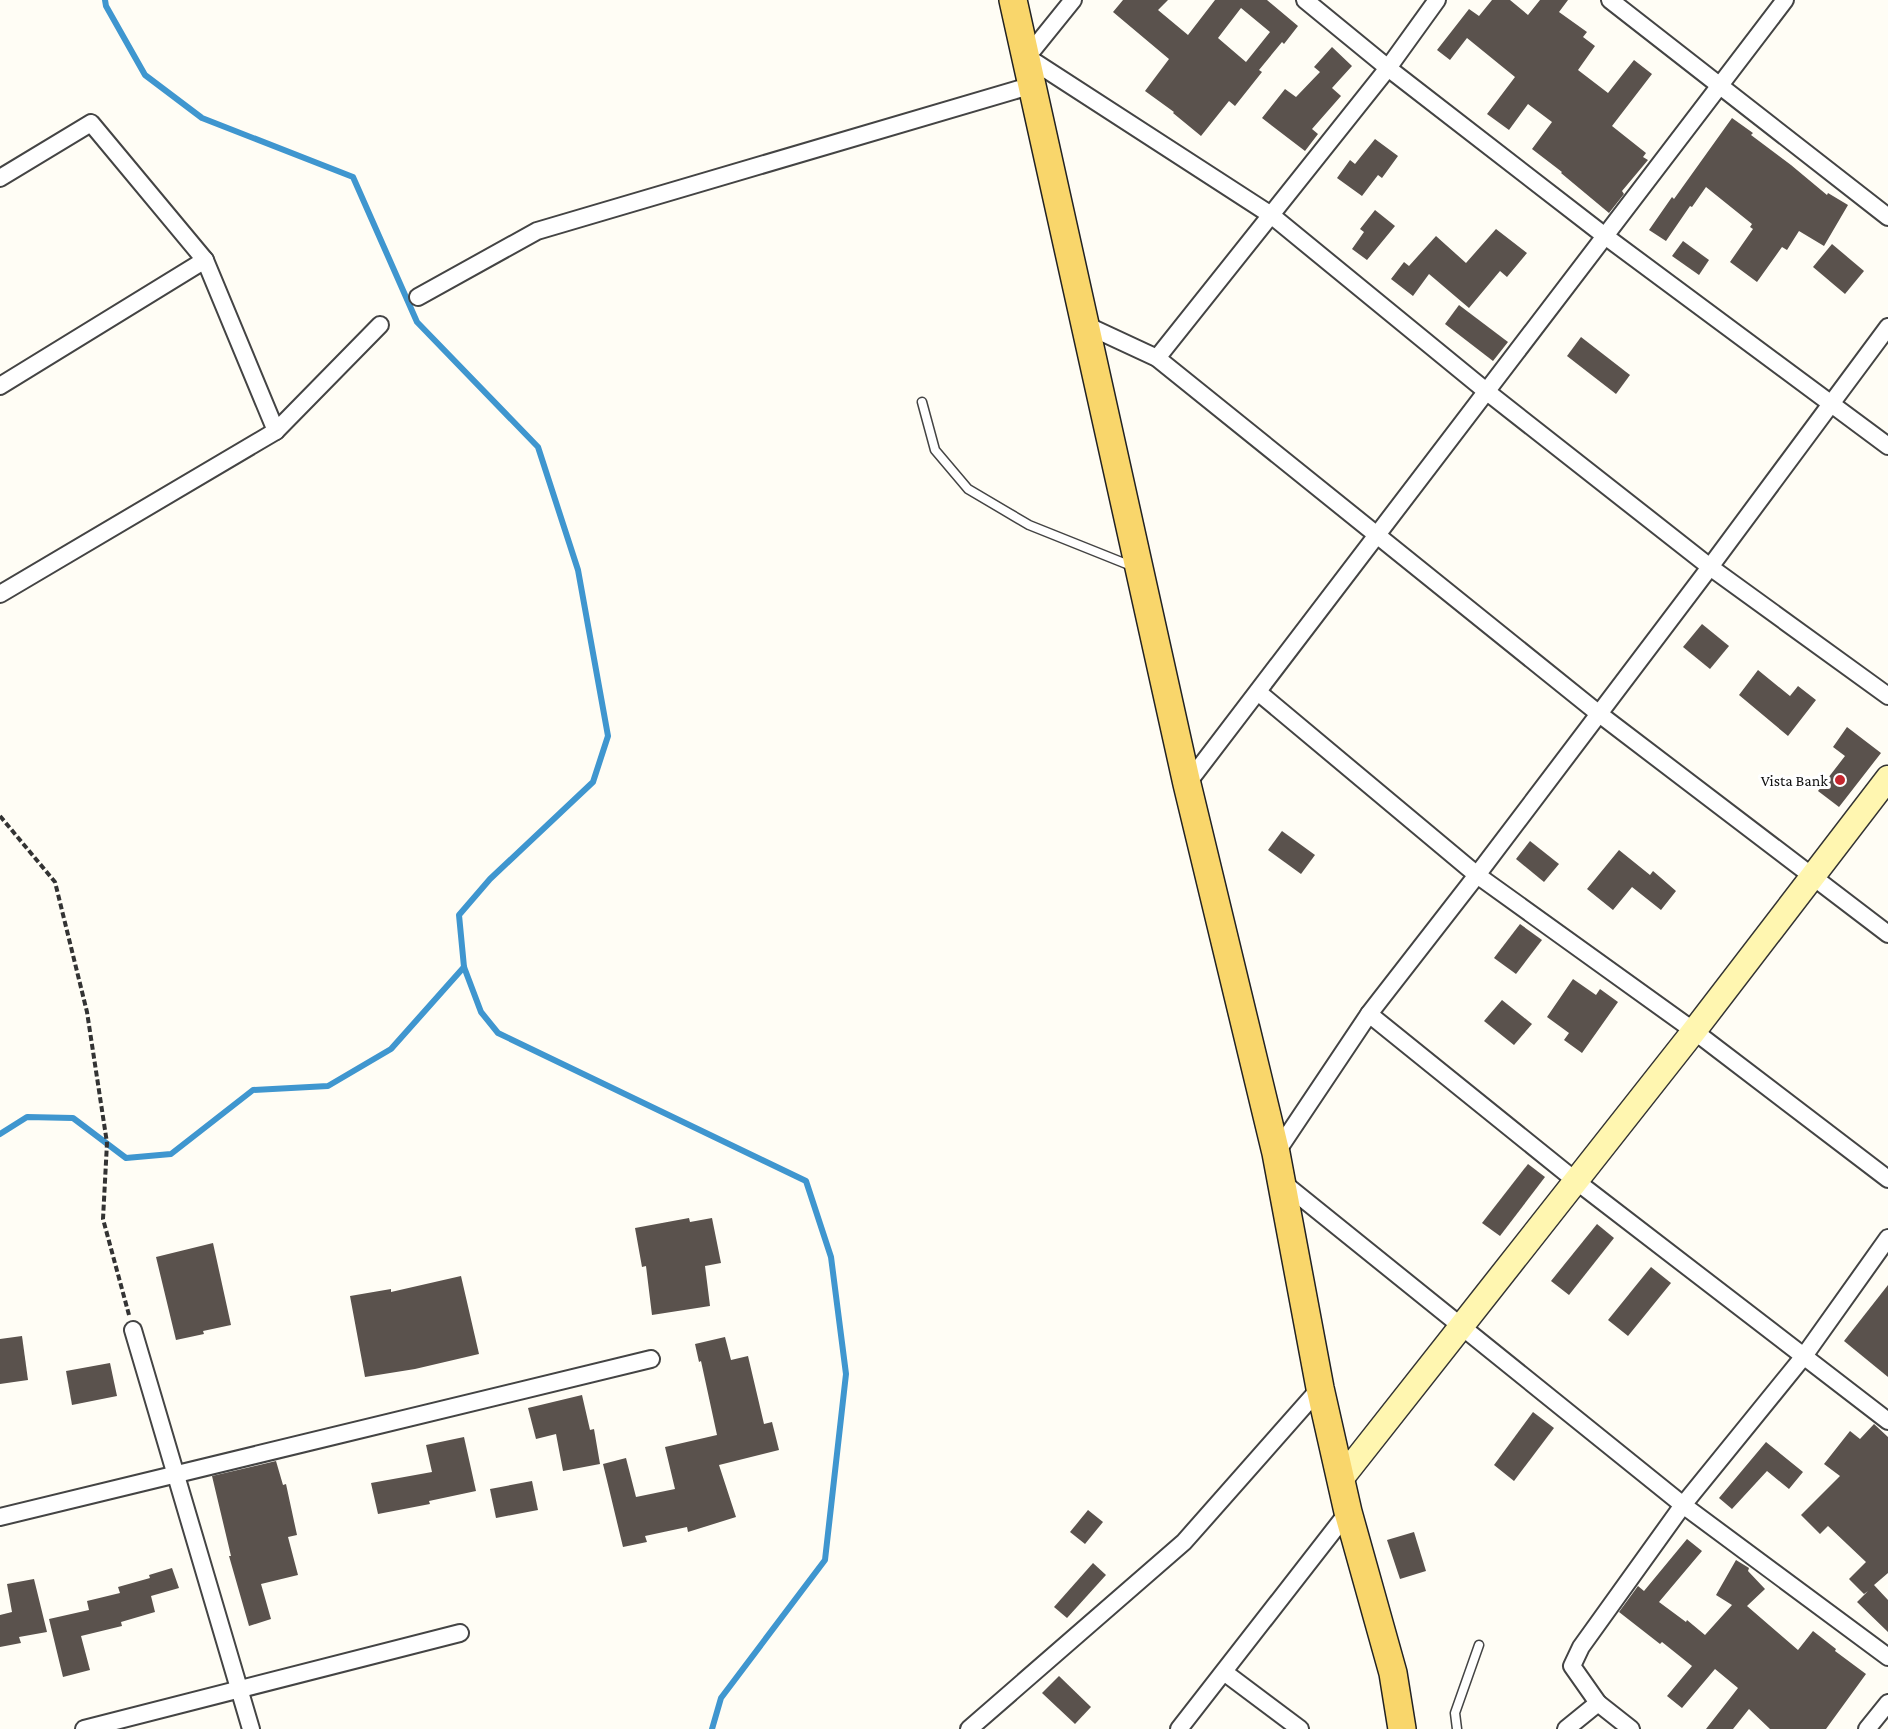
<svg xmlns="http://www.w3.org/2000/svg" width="1888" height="1729" viewBox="0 0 1888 1729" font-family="'Crimson Pro',serif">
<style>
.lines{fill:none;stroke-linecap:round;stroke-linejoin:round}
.stream{stroke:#3f96cf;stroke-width:6}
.building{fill:#5a524d;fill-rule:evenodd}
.lane-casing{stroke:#444;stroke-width:11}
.street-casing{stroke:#444;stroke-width:20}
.secondary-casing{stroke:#333;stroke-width:27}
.primary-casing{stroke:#222;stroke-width:30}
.path{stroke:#333;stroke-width:4;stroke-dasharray:6 3;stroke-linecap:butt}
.lane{stroke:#fff;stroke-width:8}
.street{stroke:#fff;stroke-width:16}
.secondary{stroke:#fff6b0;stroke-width:24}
.primary{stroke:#f9d66b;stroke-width:27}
.poi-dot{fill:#c4262e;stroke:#fff;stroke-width:2}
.labels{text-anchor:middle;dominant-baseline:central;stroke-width:6;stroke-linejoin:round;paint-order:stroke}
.poi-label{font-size:16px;fill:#111;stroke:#fff;text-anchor:end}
</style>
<rect width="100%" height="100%" fill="#fffdf5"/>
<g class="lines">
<!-- stream -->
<g class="stream">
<polyline points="105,0 106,6 145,75 202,118 353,177 417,322 538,447 578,570 608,736 593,782 490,879 459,915 464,967 481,1012 498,1033 806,1181 831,1257 846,1374 825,1560 721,1698 712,1729"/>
<polyline points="0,1134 27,1117 73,1118 126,1158 171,1154 253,1090 328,1086 391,1049 464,967"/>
</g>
</g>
<!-- building -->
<g class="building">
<path d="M 1123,0 L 1168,0 L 1158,10 L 1188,35 L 1215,0 L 1267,0 L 1298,26 L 1284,44 L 1282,42 L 1259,70 L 1262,72 L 1235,106 L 1229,101 L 1201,136 L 1173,113 L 1174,112 L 1145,91 L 1169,59 L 1113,12 ZM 1241,8 L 1270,32 L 1246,62 L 1218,38 Z"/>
<polygon points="1492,0 1510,0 1528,15 1540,0 1568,0 1559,12 1587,32 1583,37 1595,46 1578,70 1608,93 1634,60 1652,74 1612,126 1646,153 1643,157 1648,160 1622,191 1624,194 1609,213 1561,173 1562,172 1532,149 1552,122 1528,104 1509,130 1487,114 1515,77 1467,38 1450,60 1437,50 1469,9 1479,16"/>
<polygon points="1332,47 1352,66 1332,88 1341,96 1312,129 1318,134 1305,151 1262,118 1285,89 1296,97 1320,72 1314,67"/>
<polygon points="1732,118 1753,133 1751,135 1791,165 1827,195 1828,193 1848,205 1824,246 1799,231 1787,250 1782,247 1757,282 1730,262 1753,229 1750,227 1752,224 1706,187 1692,207 1690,206 1666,241 1649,230 1672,197 1674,199"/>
<polygon points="1375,139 1398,156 1382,178 1378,175 1362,196 1337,178 1350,160 1355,164"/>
<polygon points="1375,210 1395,226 1367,260 1352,249 1364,232 1360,229"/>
<polygon points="1496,229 1527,253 1507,277 1500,271 1469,308 1429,274 1413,296 1391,279 1404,262 1409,266 1436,236 1466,263"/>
<polygon points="1683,241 1709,260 1699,275 1672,256"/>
<polygon points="1832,244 1864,271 1845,294 1813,267"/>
<polygon points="1459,305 1508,342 1493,361 1445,324"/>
<polygon points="1581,337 1630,375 1616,394 1567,356"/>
<polygon points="1702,624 1729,646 1710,669 1683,647"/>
<polygon points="1758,670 1790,696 1798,686 1816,700 1788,736 1739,695"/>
<polygon points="1847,727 1881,753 1839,807 1818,791 1845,756 1833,747"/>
<polygon points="1282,831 1315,855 1301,874 1268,850"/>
<polygon points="1530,841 1559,864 1544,882 1516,859"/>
<polygon points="1619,850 1650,875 1653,871 1676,891 1661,910 1632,887 1613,910 1587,889"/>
<polygon points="1520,924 1542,940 1516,974 1494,958"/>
<polygon points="1573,979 1596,995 1600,989 1618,1002 1582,1053 1564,1040 1569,1033 1547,1017"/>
<polygon points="1502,1000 1532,1024 1514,1045 1484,1021"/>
<polygon points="1528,1164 1545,1177 1500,1236 1482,1223"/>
<polygon points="689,1218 690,1222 712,1218 721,1263 705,1266 710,1306 652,1315 646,1266 642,1267 635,1228"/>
<polygon points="1597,1224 1614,1238 1569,1295 1551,1281"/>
<polygon points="213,1243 231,1325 203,1331 204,1334 176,1340 156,1257"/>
<polygon points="1651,1267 1671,1283 1628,1336 1608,1320"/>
<polygon points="461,1276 479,1354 415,1369 365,1377 350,1296 391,1289 391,1292"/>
<polygon points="1888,1285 1888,1377 1844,1341"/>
<polygon points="22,1336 28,1380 0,1384 0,1339"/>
<polygon points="725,1337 731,1360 748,1356 764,1424 772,1422 779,1450 719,1465 736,1517 688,1532 687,1527 645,1536 647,1542 623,1547 603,1464 626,1458 636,1497 675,1489 665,1447 717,1435 701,1361 699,1362 695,1344"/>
<polygon points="110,1363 117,1396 72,1405 66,1371"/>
<polygon points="582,1395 590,1430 594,1429 600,1464 563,1471 556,1434 536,1439 528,1408"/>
<polygon points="1533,1412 1554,1428 1514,1481 1494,1465"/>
<polygon points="1874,1424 1888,1437 1888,1573 1874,1585 1888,1600 1888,1632 1857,1602 1868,1591 1864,1594 1849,1579 1866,1562 1828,1526 1820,1534 1801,1515 1840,1476 1824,1464 1850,1431 1860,1439"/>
<polygon points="464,1437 476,1491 429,1501 430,1504 378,1514 371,1483 432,1472 426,1445"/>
<polygon points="1766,1442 1803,1472 1789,1489 1767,1471 1732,1509 1719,1498"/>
<polygon points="276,1461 283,1485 286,1484 297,1535 288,1537 298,1575 261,1584 271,1619 249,1626 229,1556 231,1556 212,1476"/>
<polygon points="532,1481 538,1510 496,1518 490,1489"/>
<polygon points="1088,1510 1103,1522 1085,1544 1070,1532"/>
<polygon points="1414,1532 1426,1571 1400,1579 1387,1540"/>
<polygon points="1687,1539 1702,1551 1659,1602 1686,1622 1687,1620 1705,1635 1732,1605 1716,1595 1736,1560 1749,1568 1748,1571 1765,1589 1747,1606 1798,1650 1813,1631 1836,1649 1835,1651 1866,1674 1826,1729 1770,1729 1749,1709 1733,1729 1706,1729 1738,1688 1715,1669 1682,1708 1667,1696 1692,1666 1662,1642 1660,1644 1619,1612 1638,1586 1644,1591"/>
<polygon points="1093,1563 1106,1575 1067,1618 1054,1607"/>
<polygon points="172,1568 179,1588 151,1596 155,1612 121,1622 122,1626 81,1636 90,1670 63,1677 49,1619 89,1610 87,1601 120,1593 118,1587 150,1578 149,1575"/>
<polygon points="34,1579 47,1632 19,1637 21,1643 0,1647 0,1615 12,1612 7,1584"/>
<polygon points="1059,1676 1091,1707 1075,1724 1042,1693"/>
</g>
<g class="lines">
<!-- lane casing -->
<g class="lane-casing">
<g id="lane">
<polyline points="922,402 935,450 968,489 1029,525 1134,567"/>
<polyline points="1457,1729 1455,1713 1479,1645"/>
</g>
</g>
<!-- street casing -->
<g class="street-casing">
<g id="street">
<polyline points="1073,0 1027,57 1271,215 1486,391 1710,567 1888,696"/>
<polyline points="1305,0 1388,68 1605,236 1888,446"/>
<polyline points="1610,0 1888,217"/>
<polyline points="0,178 91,123 205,260 276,431"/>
<polyline points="418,297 537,231 1033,85"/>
<polyline points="1086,325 1157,358 1598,713 1888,934"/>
<polyline points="1157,358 1388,68 1437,0"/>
<polyline points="0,386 205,260"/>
<polyline points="0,594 276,431 380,325"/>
<polyline points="1258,692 1477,875 1694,1031 1888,1179"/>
<polyline points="1187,784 1785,0"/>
<polyline points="1369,1014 1576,1181 1888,1421"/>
<polyline points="1276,1153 1369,1014 1477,875 1710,567 1888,327"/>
<polyline points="1281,1181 1683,1505 1888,1657"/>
<polyline points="133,1330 251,1729"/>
<polyline points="0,1517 651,1359"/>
<polyline points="1224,1672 1300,1729"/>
<polyline points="1598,1703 1572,1666 1581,1647 1683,1505 1804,1356 1888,1238"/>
<polyline points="84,1729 460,1633"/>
<polyline points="969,1729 1184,1542 1320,1388"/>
<polyline points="1179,1729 1348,1512"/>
<polyline points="1566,1729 1598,1703 1631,1729"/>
<polyline points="1867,1729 1888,1703"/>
</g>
</g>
<!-- secondary casing -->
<g class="secondary-casing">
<polyline id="secondary" points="1341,1479 1694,1031 1888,778"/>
</g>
<!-- primary casing -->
<g class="primary-casing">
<polyline id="primary" points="1013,0 1187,784 1276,1153 1320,1388 1348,1512 1393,1673 1402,1729"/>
</g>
<!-- path -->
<polyline class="path" points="0,816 55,882 87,1012 107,1143 103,1219 129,1315"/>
<!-- lane -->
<use href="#lane" class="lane"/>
<!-- street -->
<use href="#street" class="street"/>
<!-- secondary -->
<use href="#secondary" class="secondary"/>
<!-- primary -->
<use href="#primary" class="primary"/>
</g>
<!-- markers -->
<circle class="poi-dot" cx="1840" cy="780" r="6"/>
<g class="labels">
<!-- poi labels -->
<g class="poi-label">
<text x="1828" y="780">Vista Bank</text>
</g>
</g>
</svg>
